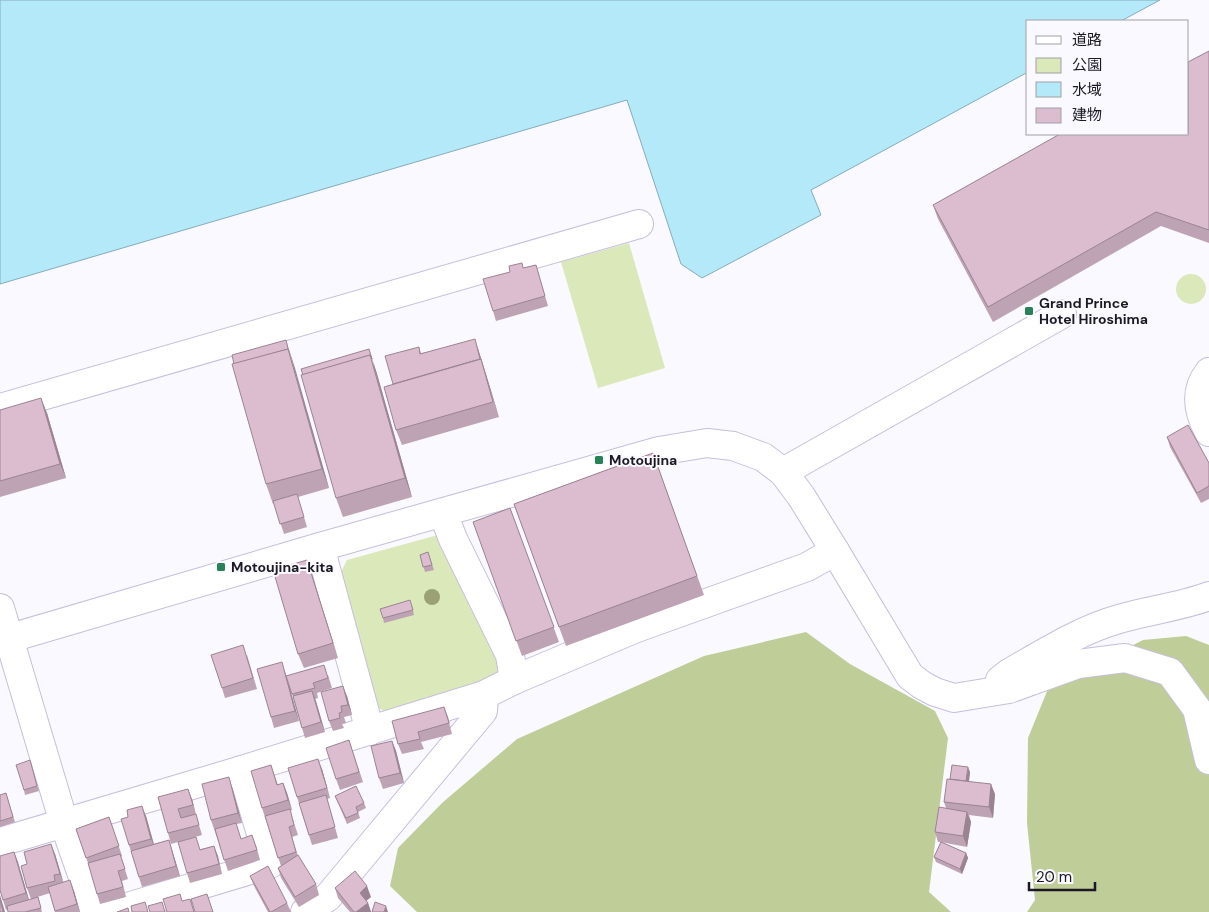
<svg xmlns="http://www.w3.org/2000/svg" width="1209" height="912" viewBox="0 0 1209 912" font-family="'DM Sans','Noto Sans JP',sans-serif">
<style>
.green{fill:#dbe8b9}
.forest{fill:#bfcd98}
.water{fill:#b4e9f9;stroke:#86abb9}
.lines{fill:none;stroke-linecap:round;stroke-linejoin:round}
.minor-casing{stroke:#c6bfdd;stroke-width:30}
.minor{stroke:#fff;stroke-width:28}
.tree{fill:#9aa275}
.wall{fill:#bda3b3}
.shaded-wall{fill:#9a8492}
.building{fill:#dcbdd0;stroke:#9a8492}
.poi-dot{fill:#288257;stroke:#faf9ff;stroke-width:2}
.labels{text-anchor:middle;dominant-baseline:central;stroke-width:4;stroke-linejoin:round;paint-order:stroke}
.poi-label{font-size:14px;font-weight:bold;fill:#1c1924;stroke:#faf9ff;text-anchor:start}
</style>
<rect width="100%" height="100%" fill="#faf9ff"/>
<!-- green -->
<g class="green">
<polygon points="629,243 665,368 598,388 561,262"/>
<circle cx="1191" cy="289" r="15"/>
<polygon points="445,533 506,661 503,682 391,715 373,705 338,578 347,560"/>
</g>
<!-- forest -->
<g class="forest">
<polygon points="806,632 850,664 935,711 948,738 929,892 951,912 417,912 390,886 398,848 442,803 517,739 704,656"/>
<polygon points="1186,636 1209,645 1209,912 1027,912 1035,900 1027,823 1028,738 1048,689 1143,640"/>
</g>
<!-- water -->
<polygon class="water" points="0,0 1160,0 1121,21 1028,21 1028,72 811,190 821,215 702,278 681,264 627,100 0,284"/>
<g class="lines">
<!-- minor casing -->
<g class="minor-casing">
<g id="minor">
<path d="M 1209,372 C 1194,391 1198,412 1209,432"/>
<polyline points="0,408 639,224"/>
<polyline points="783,472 1062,314"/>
<polyline points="443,513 453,539 510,655 514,680"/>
<polyline points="320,547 370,731"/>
<polyline points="0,608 64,823 95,912"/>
<polyline points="0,641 320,547 659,451 707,443 733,446 763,457 783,472 801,496 835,551 910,676 922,685 935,692 954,698 1009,689 1078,664 1125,658 1170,672 1197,709 1209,760"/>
<path d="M 1000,680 L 1009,673 C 1044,653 1080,630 1119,619 C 1149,610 1180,607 1209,596"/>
<polyline points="0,842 242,770 484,695 514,680 634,629 807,567 835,551"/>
<polyline points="111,912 270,864 242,770"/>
<polyline points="305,912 328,897 483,711 484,695"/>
</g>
</g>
<!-- minor -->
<use href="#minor" class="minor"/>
</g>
<!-- trees -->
<circle class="tree" cx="432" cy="597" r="8"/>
<!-- wall -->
<g class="wall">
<polygon points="1209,51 1209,243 1161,226 993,322 938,219 933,205"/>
<polygon points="536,265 548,306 496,321 493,311 524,268"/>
<polygon points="287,345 329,488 298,497 307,527 284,534 274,503 273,504 266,484"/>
<polygon points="419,347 421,353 478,349 499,417 402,445 396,430 393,384"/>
<polygon points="374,364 377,374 412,497 343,517 336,498"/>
<polygon points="0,410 47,413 66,478 0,497"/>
<polygon points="1167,437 1209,463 1209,499 1201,503 1170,447"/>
<polygon points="653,453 704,595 566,646 514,504"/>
<polygon points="510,508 559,642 522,656 473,522"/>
<polygon points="428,552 434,570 425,572 420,555"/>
<polygon points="307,560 312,575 338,658 304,668 298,654"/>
<polygon points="412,606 414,615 384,623 383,618"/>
<polygon points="247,655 257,689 225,698 222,688"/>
<polygon points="285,672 299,721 274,728 271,717"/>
<polygon points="328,675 332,688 317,693 318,698 315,699 325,732 305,738 292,694"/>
<polygon points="347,696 352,715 344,717 346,723 342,724 344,728 333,731 329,721"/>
<polygon points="444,707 452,734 421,742 424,749 402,754 398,744"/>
<polygon points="349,740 363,782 340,790 336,779"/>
<polygon points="392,741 396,751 404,783 383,789 379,778"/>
<polygon points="30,760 39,791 25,795 24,790"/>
<polygon points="271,765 278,785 283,783 287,793 292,810 290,811 298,835 292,837 298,856 316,884 319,895 299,907 281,878 278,868 281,866 262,808"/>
<polygon points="322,769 330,798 327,799 338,838 312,845 297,797"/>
<polygon points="970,772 969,782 995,794 993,818 969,815 971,822 967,847 941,842 966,853 968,858 962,874 936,862 934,857 941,842 938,842 935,832 946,808 944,802 950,779"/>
<polygon points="232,787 242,823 236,824 241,839 256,845 260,860 228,871 211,820"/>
<polygon points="6,793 15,822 0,827 0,795"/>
<polygon points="335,796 364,803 366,808 358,812 360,818 347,824"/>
<polygon points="158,797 192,799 196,815 202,835 171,844 168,833"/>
<polygon points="146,816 154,844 169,840 180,876 142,887 129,845"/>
<polygon points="109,817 122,856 121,857 128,879 122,881 126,897 100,904 88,863 76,829"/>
<polygon points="214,846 222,874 190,883 187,873 201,849"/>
<polygon points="14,852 29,900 38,897 42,912 8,912 8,909 6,910 3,900"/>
<polygon points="55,854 63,882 74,891 80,912 55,912 50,893 31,899 27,888"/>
<polygon points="250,876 287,903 291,912 268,912 254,886"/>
<polygon points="335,888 371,897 366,901 368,903 371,912 350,912 338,898"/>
</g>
<!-- shaded-wall -->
<g class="shaded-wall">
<polygon points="475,339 486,374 499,417 481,362"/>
<polygon points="286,340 295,368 329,488 322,469"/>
<polygon points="369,349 377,374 412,497 405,478"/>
<polygon points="41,398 47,413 66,478 60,464"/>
<polygon points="307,560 312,575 338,658 333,643"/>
<polygon points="282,662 285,672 299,721 295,711"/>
<polygon points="343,686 347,696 352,715 348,705"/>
<polygon points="312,691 316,701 325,732 321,722"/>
<polygon points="444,707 448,717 452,734 449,723"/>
<polygon points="392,741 396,751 404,783 400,773"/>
<polygon points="318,759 322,769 330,798 327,788"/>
<polygon points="968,767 970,772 968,787 966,782"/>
<polygon points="229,777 232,787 242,823 238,813"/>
<polygon points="283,783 287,793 292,810 288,800"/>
<polygon points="991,784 995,794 993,818 989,807"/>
<polygon points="188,789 192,799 196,815 193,805"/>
<polygon points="142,806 146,816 155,849 151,839"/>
<polygon points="967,812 971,822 967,847 963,836"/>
<polygon points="169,840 172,850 180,876 176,866"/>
<polygon points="51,844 55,854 64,884 60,874"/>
<polygon points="214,846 218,856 222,874 219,864"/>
<polygon points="14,852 18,862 30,903 26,893"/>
<polygon points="966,853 968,858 962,874 960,869"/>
<polygon points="70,880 74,891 80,912 77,904"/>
<polygon points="367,886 371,897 363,903 360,893"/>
<polygon points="0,895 5,912 3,912 0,899"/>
<polygon points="368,903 371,912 356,912"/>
<polygon points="386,906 388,912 384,912"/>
</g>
<!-- building -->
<g class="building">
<polygon points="1209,51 1209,230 1156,212 988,307 933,205 1060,134 1188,134 1188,62"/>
<polygon points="522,263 523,268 536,265 545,296 493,311 483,279 510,272 509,266"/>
<polygon points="475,339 480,359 393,384 385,356 419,347 420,354"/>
<polygon points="286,340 289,353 288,349 234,364 232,355"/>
<polygon points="288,349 322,469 266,484 232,364"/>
<polygon points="369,349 372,359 370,355 303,375 301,369"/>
<polygon points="370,355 405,478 336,498 301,375"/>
<polygon points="481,359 493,402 396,430 384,387"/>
<polygon points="41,398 60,464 0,481 0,410"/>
<polygon points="1188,425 1209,463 1209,486 1197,493 1167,437"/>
<polygon points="653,453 697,576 559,627 514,504"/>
<polygon points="297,494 304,517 280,524 273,501"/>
<polygon points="510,508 554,627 516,641 473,522"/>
<polygon points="428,552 432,565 423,567 420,555"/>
<polygon points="307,560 333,643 298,654 273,570"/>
<polygon points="410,600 413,610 383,618 380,609"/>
<polygon points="243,645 253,678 222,688 211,655"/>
<polygon points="282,662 295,711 271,717 257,669"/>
<polygon points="324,665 328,678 313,683 315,688 292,694 286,676"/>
<polygon points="343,686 348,705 341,706 342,712 339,713 340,718 329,721 321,692"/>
<polygon points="312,691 321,722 302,728 293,696"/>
<polygon points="444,707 449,723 418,732 420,739 398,744 392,721"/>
<polygon points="349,740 359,772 336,779 326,748"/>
<polygon points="392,741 400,773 379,778 371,746"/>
<polygon points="318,759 327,788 297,797 288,768"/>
<polygon points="30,760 37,786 24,790 16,765"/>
<polygon points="271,765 277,785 283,783 288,800 262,808 251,771"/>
<polygon points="952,765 968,767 966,781 950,779"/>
<polygon points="229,777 238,813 211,820 202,784"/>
<polygon points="947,779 991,784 989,807 944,802"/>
<polygon points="356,786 364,803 356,807 358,813 346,818 335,796"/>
<polygon points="188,789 193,805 178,809 181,818 196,814 199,825 168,833 158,797"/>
<polygon points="6,793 13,817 0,821 0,795"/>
<polygon points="326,795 335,827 309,835 299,803"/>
<polygon points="142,806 151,839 129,845 121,819 128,817 127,810"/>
<polygon points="939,807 967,812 963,836 935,832"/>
<polygon points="290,809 294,825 289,827 296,852 278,858 265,816"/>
<polygon points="109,817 119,846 86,858 76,829"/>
<polygon points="236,823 241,839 252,835 257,850 224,860 215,829"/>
<polygon points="196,837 200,850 214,846 219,864 187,873 178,842"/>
<polygon points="169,840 176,866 139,877 131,851"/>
<polygon points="941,842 966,853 960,869 934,857"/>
<polygon points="51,844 60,874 54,875 55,881 27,888 21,866 27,864 24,852"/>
<polygon points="14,852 26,893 3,900 0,890 0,856"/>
<polygon points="120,854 125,869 118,871 123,887 97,894 88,863"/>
<polygon points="298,855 316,884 295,897 278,868"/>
<polygon points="268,866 287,903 271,912 270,912 250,876"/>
<polygon points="355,871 367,886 360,893 368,903 356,912 354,912 335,888"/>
<polygon points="70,880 77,904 55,911 48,887"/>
<polygon points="180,894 182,901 190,899 194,912 167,912 163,899"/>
<polygon points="207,894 213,912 195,912 191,899"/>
<polygon points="38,897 41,908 25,912 8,912 7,906"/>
<polygon points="0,899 3,912 0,912"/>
<polygon points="145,902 148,912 132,912 131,906"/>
<polygon points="162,902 165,912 150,912 148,906"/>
<polygon points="375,902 386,906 384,912 372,912"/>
<polygon points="128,908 129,912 117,912"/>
</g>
<!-- markers -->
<g class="poi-dot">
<rect x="1024" y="306" width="10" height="10" rx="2.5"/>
<rect x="594" y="455" width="10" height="10" rx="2.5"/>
<rect x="216" y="562" width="10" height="10" rx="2.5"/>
</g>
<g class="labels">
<!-- poi labels -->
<g class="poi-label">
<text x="1039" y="303">Grand Prince<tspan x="1039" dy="16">Hotel Hiroshima</tspan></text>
<text x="609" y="460">Motoujina</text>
<text x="231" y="567">Motoujina-kita</text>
</g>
</g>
<!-- legend -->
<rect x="1026" y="20" width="162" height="115" fill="#faf9ff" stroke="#a19fa7"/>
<rect x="1036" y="36" width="25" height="8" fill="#ffffff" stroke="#a19fa7"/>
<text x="1072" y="45" font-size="15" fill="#1c1924">道路</text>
<rect x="1036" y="58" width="25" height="15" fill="#dbe8b9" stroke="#a19fa7"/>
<text x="1072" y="70" font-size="15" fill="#1c1924">公園</text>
<rect x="1036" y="82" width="25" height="15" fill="#b4e9f9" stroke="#a19fa7"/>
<text x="1072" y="95" font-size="15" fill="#1c1924">水域</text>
<rect x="1036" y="108" width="25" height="15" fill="#dcbdd0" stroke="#a19fa7"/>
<text x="1072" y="120" font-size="15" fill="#1c1924">建物</text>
<!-- scale -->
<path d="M1029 882v8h66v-8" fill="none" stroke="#1c1924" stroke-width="2.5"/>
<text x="1036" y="882" font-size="15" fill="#1c1924" stroke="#faf9ff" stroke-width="4" paint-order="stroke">20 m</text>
</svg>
